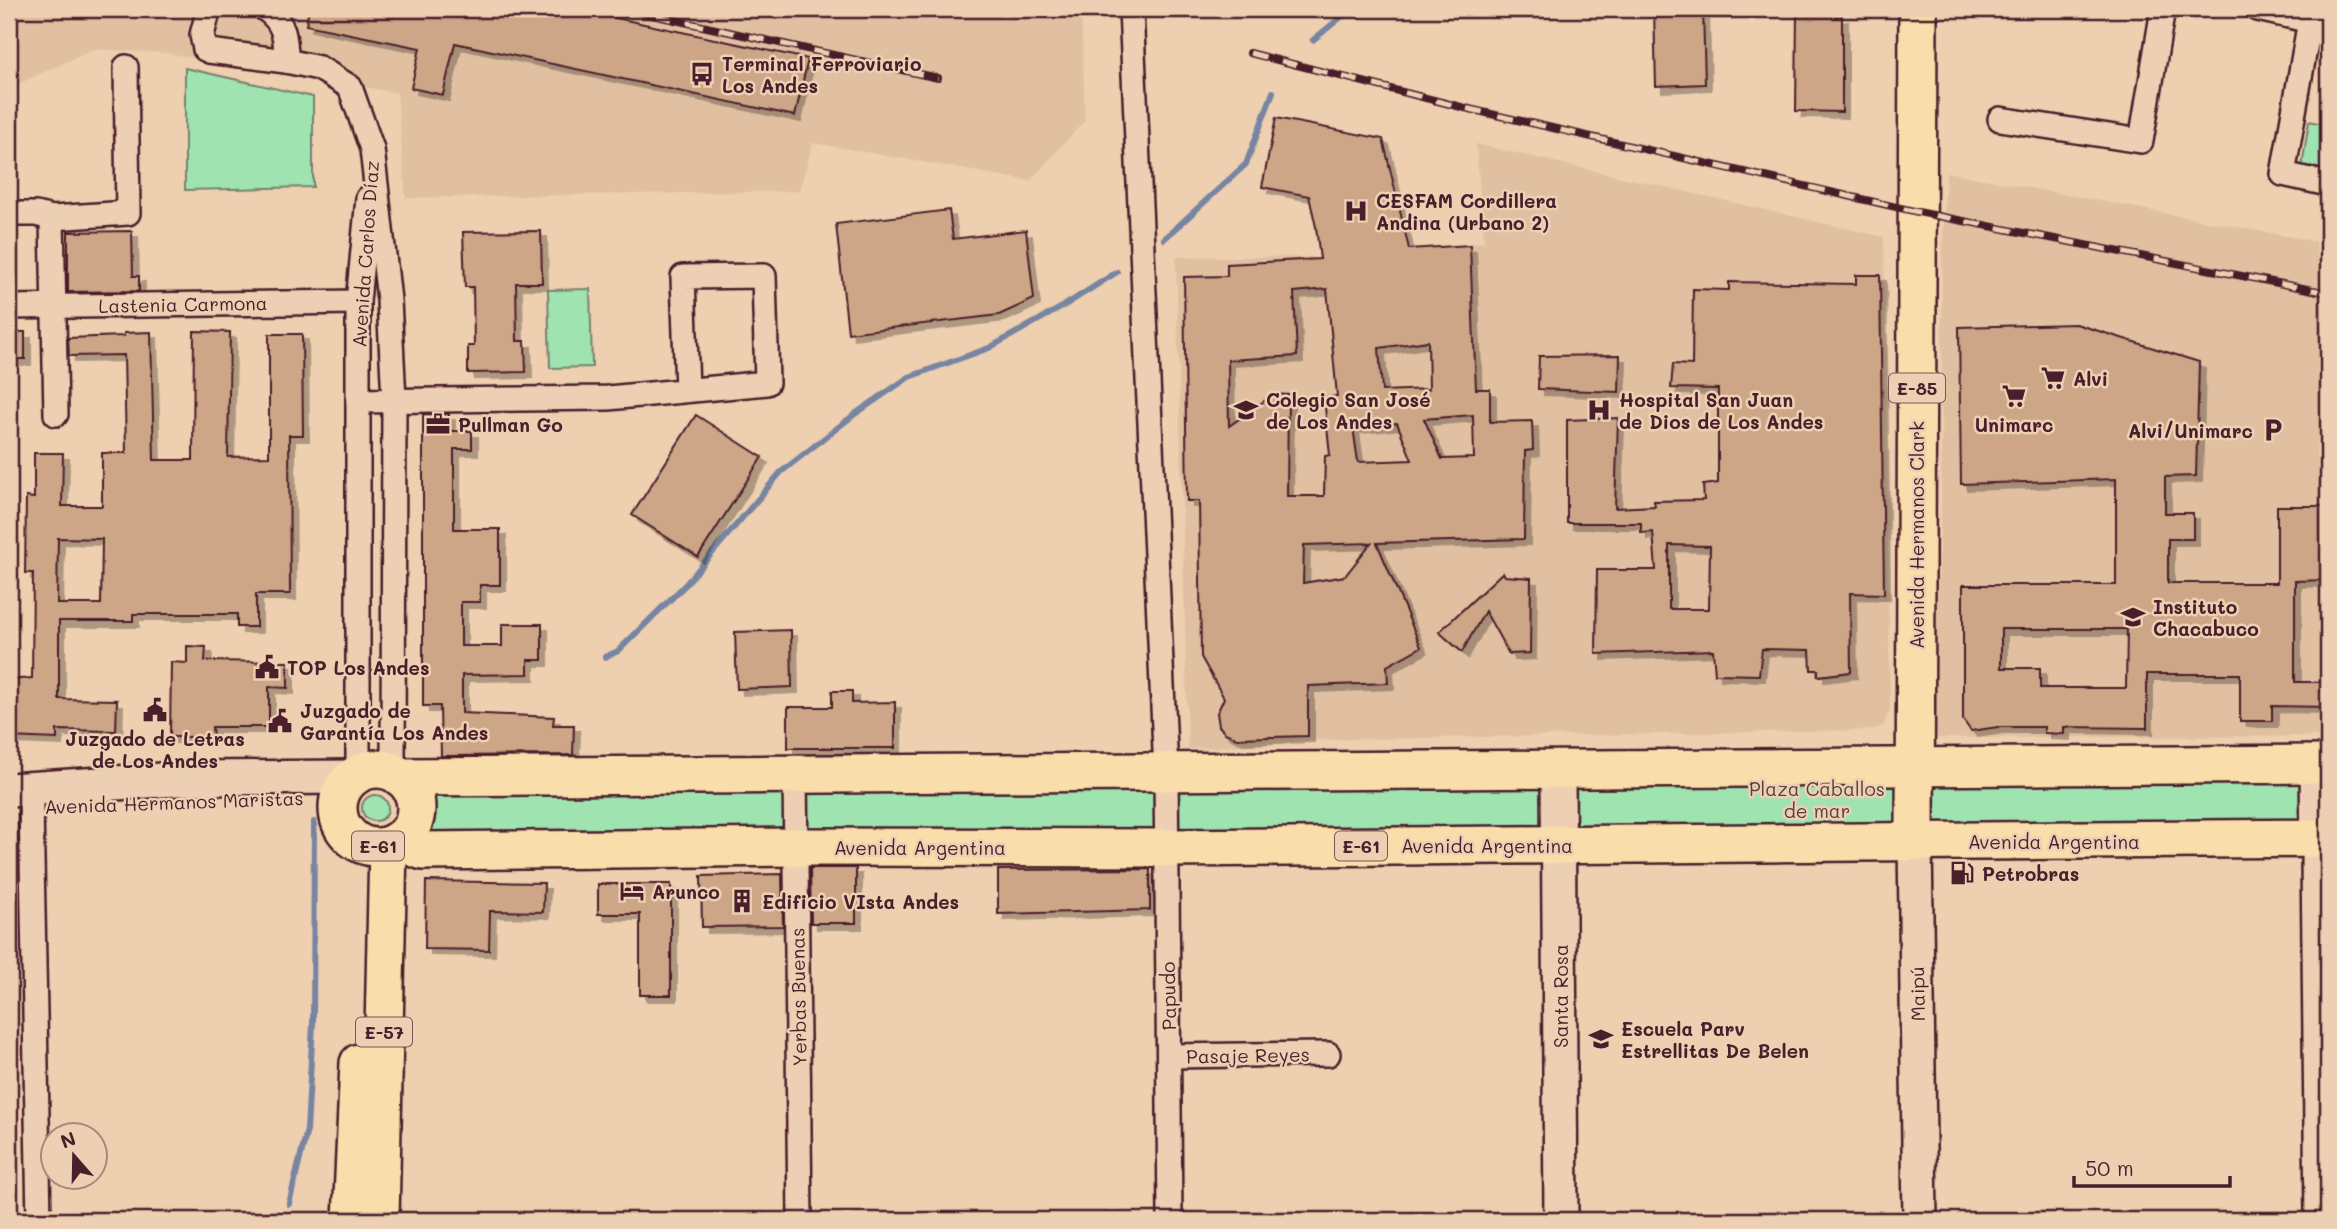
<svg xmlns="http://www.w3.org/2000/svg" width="2337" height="1229" viewBox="0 0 2337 1229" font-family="Mali,sans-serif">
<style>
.built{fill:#e1c0a1}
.green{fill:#9fe4b0;stroke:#74826e;stroke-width:2}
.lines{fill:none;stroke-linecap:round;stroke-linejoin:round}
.stream{stroke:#7785a2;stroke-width:6}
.building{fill:#cca687;stroke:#4a1f2b;stroke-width:2;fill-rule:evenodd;filter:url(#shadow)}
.street-casing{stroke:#4a1f2b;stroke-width:28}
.secondary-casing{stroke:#4a1f2b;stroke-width:38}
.primary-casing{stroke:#4a1f2b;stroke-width:42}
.street{stroke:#edd0b3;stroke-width:23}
.secondary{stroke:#edd0b3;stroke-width:33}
.primary{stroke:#f9deab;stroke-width:37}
.rail-casing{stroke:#4a1f2b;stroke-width:8}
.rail{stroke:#edd0b3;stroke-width:5;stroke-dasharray:16;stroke-linecap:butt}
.labels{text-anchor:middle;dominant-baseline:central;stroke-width:5;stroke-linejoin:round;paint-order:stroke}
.shield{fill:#edd0b3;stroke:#7b5454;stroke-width:2}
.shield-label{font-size:18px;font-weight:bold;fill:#4a1f2b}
.poi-label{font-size:19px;font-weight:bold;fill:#4a1f2b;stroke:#edd0b3;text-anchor:start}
.street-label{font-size:19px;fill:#4a1f2b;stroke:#edd0b3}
.park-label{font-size:19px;fill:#573d3f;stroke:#edd0b3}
</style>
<defs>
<filter id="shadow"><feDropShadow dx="6" dy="6" stdDeviation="0" flood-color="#0004"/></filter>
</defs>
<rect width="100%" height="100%" fill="#eecfaf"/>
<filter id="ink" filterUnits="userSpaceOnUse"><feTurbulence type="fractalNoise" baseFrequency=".0143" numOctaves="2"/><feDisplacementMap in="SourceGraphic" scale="14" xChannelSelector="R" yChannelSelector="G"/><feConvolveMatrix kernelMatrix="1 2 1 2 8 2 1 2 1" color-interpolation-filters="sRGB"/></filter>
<g filter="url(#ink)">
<!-- built -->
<g class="built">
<polygon points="9,9 1081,9 1085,120 1030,181 813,143 799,191 406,198 397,93 166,53 95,49 9,88"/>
<polygon points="1476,144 1884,237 1890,709 1884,725 1873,730 1316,740 1188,749 1176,257 1313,257 1311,290 1408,281 1409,249 1484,242"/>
<polygon points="1946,172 2328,244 2328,736 1933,738 1941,498 1942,261"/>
</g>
<!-- green -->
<g class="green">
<polygon points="185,68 313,97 313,187 185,190"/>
<polygon points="2309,121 2328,125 2328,174 2302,167"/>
<polygon points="590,289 592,367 550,368 548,290"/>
<polygon points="2328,766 2328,823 2003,822 425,845 427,791"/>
<circle cx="375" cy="808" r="13"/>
</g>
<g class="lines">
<!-- stream -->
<g class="stream">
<polyline points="1313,40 1351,9"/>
<polyline points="1164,239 1246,164 1273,92"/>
<polyline points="605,657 618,651 685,585 781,472 855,414 909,377 989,348 1062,307 1117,272"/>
<polyline points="289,1204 307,1130 313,1024 314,822"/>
</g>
</g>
<!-- building -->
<g class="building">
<polygon points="309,9 574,9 808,59 795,116 455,43 443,95 411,88 420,48 306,25"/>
<polygon points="1654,9 1703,9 1705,84 1656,86"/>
<polygon points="1797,9 1835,9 1835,17 1842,16 1842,112 1796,111"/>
<path d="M 1276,118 L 1383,139 L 1409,249 L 1470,245 L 1476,389 L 1490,389 L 1490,422 L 1532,421 L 1533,450 L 1525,451 L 1524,539 L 1377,543 L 1421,647 L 1387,666 L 1388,683 L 1308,686 L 1308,736 L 1237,738 L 1225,733 L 1219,726 L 1217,713 L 1224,698 L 1201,657 L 1199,501 L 1187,501 L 1184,277 L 1227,276 L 1227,264 L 1320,259 L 1316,227 L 1309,196 L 1262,187 ZM 1327,289 L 1337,396 L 1324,398 L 1330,455 L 1325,456 L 1324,496 L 1287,496 L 1288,395 L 1274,394 L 1229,426 L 1228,360 L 1297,356 L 1294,292 ZM 1428,341 L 1429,389 L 1382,391 L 1379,348 ZM 1473,415 L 1474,458 L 1442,459 L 1424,419 ZM 1397,423 L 1412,460 L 1358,462 L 1353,427 ZM 1371,543 L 1345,576 L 1303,583 L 1304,545 Z"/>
<polygon points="949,210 953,239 1026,230 1034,299 999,315 848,333 836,224"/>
<polygon points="132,231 133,276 139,276 139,291 68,292 68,232"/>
<polygon points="541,231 542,283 516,283 517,341 525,341 526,372 468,373 468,346 474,346 473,287 465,287 463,232"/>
<path d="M 1856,275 L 1880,275 L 1884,594 L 1850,593 L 1851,672 L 1818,676 L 1818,670 L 1811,670 L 1810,650 L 1762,649 L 1759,675 L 1715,674 L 1713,650 L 1596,654 L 1597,570 L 1656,570 L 1653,532 L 1641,533 L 1641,523 L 1567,523 L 1567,420 L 1618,418 L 1615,508 L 1655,506 L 1654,501 L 1704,500 L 1703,485 L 1718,483 L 1718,389 L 1671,388 L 1673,364 L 1692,365 L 1693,289 L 1729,290 L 1729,282 L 1856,284 ZM 1669,545 L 1710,546 L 1709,609 L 1669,609 Z"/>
<path d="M 2076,324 L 2199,362 L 2196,476 L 2165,477 L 2165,513 L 2193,513 L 2193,539 L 2168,539 L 2168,583 L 2277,583 L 2277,506 L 2328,506 L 2328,580 L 2295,581 L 2295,682 L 2328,682 L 2328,707 L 2272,706 L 2272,721 L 2240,721 L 2240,674 L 2147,674 L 2147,728 L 2064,727 L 2064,734 L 2044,733 L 2044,727 L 1998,727 L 1971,731 L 1963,720 L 1963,585 L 2116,585 L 2116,479 L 1961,484 L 1959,327 ZM 2001,629 L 2127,629 L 2126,688 L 2040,688 L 2040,668 L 2001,668 Z"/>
<path d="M 194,331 L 230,332 L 228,457 L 269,456 L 269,334 L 302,334 L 303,435 L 289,435 L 290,594 L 256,594 L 256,627 L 237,627 L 237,614 L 133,614 L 133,621 L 59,621 L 59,699 L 117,700 L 116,731 L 57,730 L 57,739 L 9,737 L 9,680 L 32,678 L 33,573 L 25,573 L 26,497 L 34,498 L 34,453 L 63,453 L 62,506 L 102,506 L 102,453 L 126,453 L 124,355 L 69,356 L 68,338 L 124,336 L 124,333 L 151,332 L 154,460 L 193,460 ZM 58,538 L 102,539 L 101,604 L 57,604 Z"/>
<rect x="9" y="332" width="16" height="27"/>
<polygon points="1620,355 1619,392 1538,389 1539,356"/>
<polygon points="423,414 449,414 449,431 472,431 472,449 454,449 454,529 500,529 500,585 480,585 480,602 461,602 461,646 502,646 502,624 542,624 542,660 528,660 528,674 462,675 462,713 554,717 553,725 574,725 573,755 441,756 440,706 423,706"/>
<polygon points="696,415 762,457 698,557 632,515"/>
<polygon points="1503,572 1505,576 1531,578 1530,653 1509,654 1485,611 1462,652 1439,632"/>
<polygon points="791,630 792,687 737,689 735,632"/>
<polygon points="187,646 206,647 205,661 288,662 288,688 269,687 269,727 212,727 213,737 170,737 171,662 187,663"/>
<polygon points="832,691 852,691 852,703 895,702 895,748 788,748 788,707 832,707"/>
<polygon points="810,868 856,868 856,923 811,923"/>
<polygon points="1150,869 1150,910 998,914 998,870"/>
<polygon points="782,874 783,926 702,927 701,876"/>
<polygon points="426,881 544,883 543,912 490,911 489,950 425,949"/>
<polygon points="598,884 671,884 671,995 640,995 640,914 598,914"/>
</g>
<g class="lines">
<!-- street casing -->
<g class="street-casing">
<g id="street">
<path d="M 212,9 L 208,12 L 202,35 L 205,49 L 206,47 L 209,51 L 286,61 C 286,39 285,22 265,9"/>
<polyline points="1131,9 1166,772 1170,1220"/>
<polyline points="2258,9 2328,25"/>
<polyline points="2312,9 2283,174 2328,184"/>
<polyline points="286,61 319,68 350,87 372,149 389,300 394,400 393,772"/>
<polyline points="2000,119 2141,141 2163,9"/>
<polyline points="9,214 36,214 52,218 128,213 126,67"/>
<polyline points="52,218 56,414"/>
<polyline points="9,307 358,302"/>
<polyline points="358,401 608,398 767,383 764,276 683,277 687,390"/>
<polyline points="2312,764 2317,1220"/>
<polyline points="358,774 358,302 368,198"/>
<polyline points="795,774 800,1220"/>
<polyline points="31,807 39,1220"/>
<polyline points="1169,1056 1328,1054"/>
</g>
</g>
<!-- secondary casing -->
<g class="secondary-casing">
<g id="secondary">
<polyline points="1558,772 1561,1220"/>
<polyline points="9,790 192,778 354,777"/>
<polyline points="1915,841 1920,1220"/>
</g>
</g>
<!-- primary casing -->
<g class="primary-casing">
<g id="primary">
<circle cx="377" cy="808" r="39"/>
<path d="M 400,777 C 1043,772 1686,772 2328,764"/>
<polyline points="396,841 423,851 792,847 1167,848 2328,838"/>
<polyline points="1915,841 1918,9"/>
<polyline points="352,1220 359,1063"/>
<polyline points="380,1220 388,845"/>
</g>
</g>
<!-- street -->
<use href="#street" class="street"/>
<!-- secondary -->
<use href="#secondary" class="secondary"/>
<!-- primary -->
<use href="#primary" class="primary"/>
<!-- rail casing -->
<g class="rail-casing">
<g id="rail">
<polyline points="625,9 938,78"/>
<polyline points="1250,53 1465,108 1918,212 2328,293"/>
</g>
</g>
<!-- rail -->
<use href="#rail" class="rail"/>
</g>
</g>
<!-- icons -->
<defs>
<g id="bus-bare" transform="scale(1.89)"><path d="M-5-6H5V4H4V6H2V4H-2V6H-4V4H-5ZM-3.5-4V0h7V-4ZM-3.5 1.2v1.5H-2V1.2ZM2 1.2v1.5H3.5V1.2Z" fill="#4a1f2b" stroke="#edd0b3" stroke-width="2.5" paint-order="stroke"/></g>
<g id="hospital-bare" transform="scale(1.89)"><path d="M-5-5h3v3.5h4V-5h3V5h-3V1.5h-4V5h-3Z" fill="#4a1f2b" stroke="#edd0b3" stroke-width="2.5" paint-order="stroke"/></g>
<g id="supermarket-bare" transform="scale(1.89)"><path d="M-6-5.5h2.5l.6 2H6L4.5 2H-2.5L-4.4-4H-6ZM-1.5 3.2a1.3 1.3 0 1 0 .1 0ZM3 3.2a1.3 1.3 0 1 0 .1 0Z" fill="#4a1f2b" stroke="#edd0b3" stroke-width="2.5" paint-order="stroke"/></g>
<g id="school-bare" transform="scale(1.89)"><path d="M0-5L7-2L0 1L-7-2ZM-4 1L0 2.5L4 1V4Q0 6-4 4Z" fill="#4a1f2b" stroke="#edd0b3" stroke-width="2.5" paint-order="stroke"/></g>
<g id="office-bare" transform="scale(1.89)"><path d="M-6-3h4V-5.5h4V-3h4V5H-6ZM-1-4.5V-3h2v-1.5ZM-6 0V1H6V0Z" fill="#4a1f2b" stroke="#edd0b3" stroke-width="2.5" paint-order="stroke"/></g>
<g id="parking-bare" transform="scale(1.89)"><path d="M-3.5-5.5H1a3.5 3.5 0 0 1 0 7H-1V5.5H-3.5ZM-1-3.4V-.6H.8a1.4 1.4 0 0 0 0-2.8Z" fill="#4a1f2b" stroke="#edd0b3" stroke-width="2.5" paint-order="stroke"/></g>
<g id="civic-bare" transform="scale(1.89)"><path d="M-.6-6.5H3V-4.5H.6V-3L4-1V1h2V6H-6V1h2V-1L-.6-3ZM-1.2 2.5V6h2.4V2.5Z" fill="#4a1f2b" stroke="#edd0b3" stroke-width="2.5" paint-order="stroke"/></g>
<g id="fuel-bare" transform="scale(1.89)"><path d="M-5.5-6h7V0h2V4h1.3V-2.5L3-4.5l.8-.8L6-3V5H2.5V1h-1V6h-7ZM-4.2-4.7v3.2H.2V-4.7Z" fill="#4a1f2b" stroke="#edd0b3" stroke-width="2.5" paint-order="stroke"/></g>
<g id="hotel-bare" transform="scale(1.89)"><path d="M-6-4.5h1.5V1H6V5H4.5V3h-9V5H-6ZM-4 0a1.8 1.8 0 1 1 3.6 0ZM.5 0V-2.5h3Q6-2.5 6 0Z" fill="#4a1f2b" stroke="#edd0b3" stroke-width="2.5" paint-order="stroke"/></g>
<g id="building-bare" transform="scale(1.89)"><path d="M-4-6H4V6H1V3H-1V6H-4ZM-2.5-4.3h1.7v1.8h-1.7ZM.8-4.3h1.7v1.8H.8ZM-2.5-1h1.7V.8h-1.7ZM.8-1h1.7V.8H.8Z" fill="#4a1f2b" stroke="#edd0b3" stroke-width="2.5" paint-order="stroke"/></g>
</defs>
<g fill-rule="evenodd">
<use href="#bus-bare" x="702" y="74"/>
<use href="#hospital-bare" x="1356" y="211"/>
<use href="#supermarket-bare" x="2053" y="378"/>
<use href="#supermarket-bare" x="2014" y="396"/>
<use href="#school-bare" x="1246" y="410"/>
<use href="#hospital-bare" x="1599" y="410"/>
<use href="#office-bare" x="438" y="424"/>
<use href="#parking-bare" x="2273" y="430"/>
<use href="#school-bare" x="2133" y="617"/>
<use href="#civic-bare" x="267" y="667"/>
<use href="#civic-bare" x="155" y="710"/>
<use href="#civic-bare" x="280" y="721"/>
<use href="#fuel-bare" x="1962" y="873"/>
<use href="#hotel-bare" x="632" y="891"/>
<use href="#building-bare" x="742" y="901"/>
<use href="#school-bare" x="1601" y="1039"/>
</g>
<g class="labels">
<!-- shield labels -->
<g class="shield">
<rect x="1889" y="373.5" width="56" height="29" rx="5"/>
<rect x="352" y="831.5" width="52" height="29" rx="5"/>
<rect x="1335" y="831.5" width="52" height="29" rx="5"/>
<rect x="356" y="1017.5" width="56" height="29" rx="5"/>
</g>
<g class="shield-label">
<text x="1917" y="388">E-85</text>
<text x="378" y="846">E-61</text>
<text x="1361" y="846">E-61</text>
<text x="384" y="1032">E-57</text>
</g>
<!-- poi labels -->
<g class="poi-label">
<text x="722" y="63">Terminal Ferroviario<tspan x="722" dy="22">Los Andes</tspan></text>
<text x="1376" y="200">CESFAM Cordillera<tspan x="1376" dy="22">Andina (Urbano 2)</tspan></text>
<text x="2073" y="378">Alvi</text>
<text x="1266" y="399">Colegio San José<tspan x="1266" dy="22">de Los Andes</tspan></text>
<text x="1619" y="399">Hospital San Juan<tspan x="1619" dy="22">de Dios de Los Andes</tspan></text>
<text x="458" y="424">Pullman Go</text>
<text x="2014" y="424" text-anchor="middle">Unimarc</text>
<text x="2253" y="430" text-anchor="end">Alvi/Unimarc</text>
<text x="2153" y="606">Instituto<tspan x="2153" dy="22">Chacabuco</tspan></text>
<text x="287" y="667">TOP Los Andes</text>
<text x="300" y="710">Juzgado de<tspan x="300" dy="22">Garantía Los Andes</tspan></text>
<text x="155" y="738" text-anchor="middle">Juzgado de Letras<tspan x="155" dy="22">de Los Andes</tspan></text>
<text x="1982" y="873">Petrobras</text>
<text x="652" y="891">Arunco</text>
<text x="762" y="901">Edificio VIsta Andes</text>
<text x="1621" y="1028">Escuela Parv<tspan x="1621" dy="22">Estrellitas De Belen</tspan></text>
</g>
<!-- street labels -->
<g class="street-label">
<text transform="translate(365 254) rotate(-86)">Avenida Carlos Díaz</text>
<text transform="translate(183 304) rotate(-1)">Lastenia Carmona</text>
<text transform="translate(1916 535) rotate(-90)">Avenida Hermanos Clark</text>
<text transform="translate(174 802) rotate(-2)">Avenida Hermanos Maristas</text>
<text x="2054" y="841">Avenida Argentina</text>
<text x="1487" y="845">Avenida Argentina</text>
<text x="920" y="847">Avenida Argentina</text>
<text transform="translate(1917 994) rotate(-91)">Maipú</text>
<text transform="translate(1168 996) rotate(-91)">Papudo</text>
<text transform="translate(1560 996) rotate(-90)">Santa Rosa</text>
<text transform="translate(798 997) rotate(-91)">Yerbas Buenas</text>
<text transform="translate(1248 1055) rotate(-1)">Pasaje Reyes</text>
</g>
<!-- park labels -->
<g class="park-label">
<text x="1817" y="788">Plaza Caballos<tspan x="1817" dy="22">de mar</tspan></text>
</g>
</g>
<!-- margin -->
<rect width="2337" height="1229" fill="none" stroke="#edd0b3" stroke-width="35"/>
<rect x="18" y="18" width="2302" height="1194" fill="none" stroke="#4a1f2b" stroke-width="2.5" filter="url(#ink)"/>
<!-- north arrow -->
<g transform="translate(74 1156) rotate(340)"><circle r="33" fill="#edd0b3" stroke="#ac897d" stroke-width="2"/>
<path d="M0-5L12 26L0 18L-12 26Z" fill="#4a1f2b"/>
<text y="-10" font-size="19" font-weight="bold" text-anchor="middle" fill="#4a1f2b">N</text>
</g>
<!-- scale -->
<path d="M2074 1176v10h156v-10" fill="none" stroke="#4a1f2b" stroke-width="3.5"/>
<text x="2085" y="1176" font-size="21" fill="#4a1f2b" stroke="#edd0b3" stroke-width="5" paint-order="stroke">50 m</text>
</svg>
